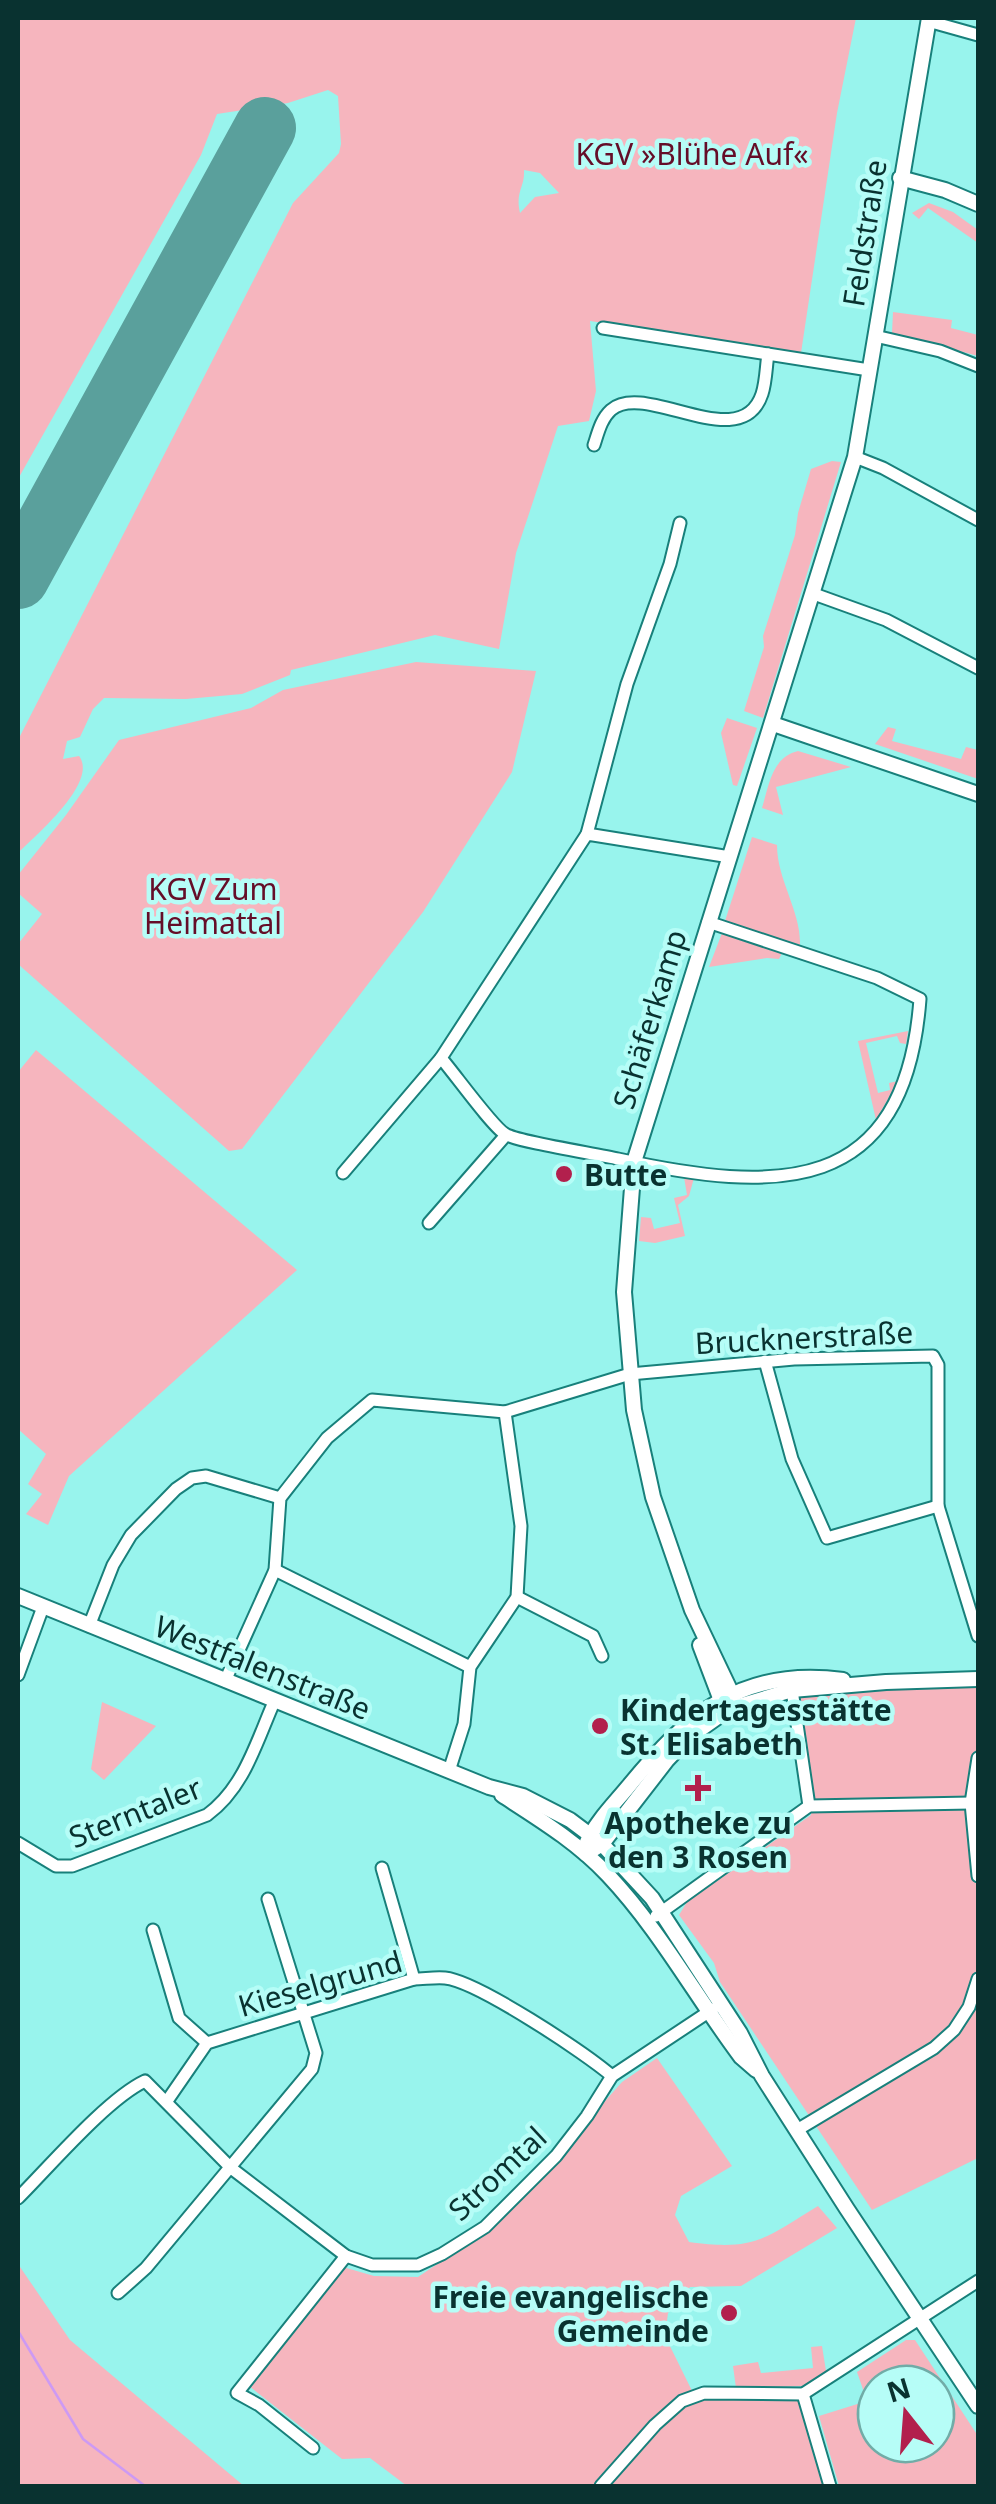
<svg xmlns="http://www.w3.org/2000/svg" width="996" height="2504" viewBox="0 0 996 2504" font-family="'Noto Sans',sans-serif">
<style>
.green{fill:#f6b5be;fill-rule:evenodd}
.lines{fill:none;stroke-linecap:round;stroke-linejoin:round}
.stream{stroke:#cd9af4;stroke-width:2.5}
.runway{stroke:#5aa09c;stroke-width:62}
.minor-casing{stroke:#18807b;stroke-width:15}
.tertiary-casing{stroke:#18807b;stroke-width:18}
.minor{stroke:#fff;stroke-width:11}
.tertiary{stroke:#fff;stroke-width:14}
.poi-dot{fill:#b2204d;stroke:#b6fdf7;stroke-width:4}
.labels{text-anchor:middle;dominant-baseline:central;stroke-width:9;stroke-linejoin:round;paint-order:stroke}
.park-label{font-size:30px;fill:#650d28;stroke:#b6fdf7}
.street-label{font-size:30px;fill:#093230;stroke:#b6fdf7}
.poi-label{font-size:30px;font-weight:bold;fill:#093230;stroke:#b6fdf7;text-anchor:start}
</style>
<rect width="100%" height="100%" fill="#98f4ed"/>
<!-- green -->
<g class="green">
<path d="M 18,18 L 856,18 L 837,113 L 801,353 L 590,321 L 596,391 L 589,421 L 558,426 L 516,553 L 499,649 L 435,635 L 291,670 L 290,675 L 242,694 L 186,699 L 104,698 L 93,709 L 80,737 L 67,741 L 63,759 L 79,756 C 99,782 35,836 18,853 L 18,740 L 293,203 L 339,153 L 341,144 L 338,96 L 328,90 L 288,103 L 217,114 L 201,155 L 18,479 ZM 524,170 L 540,173 L 559,193 L 535,197 L 520,213 C 515,191 525,188 524,170 Z"/>
<polygon points="929,203 953,212 978,230 978,243 928,208 919,219 912,213"/>
<polygon points="893,312 952,320 951,328 978,335 978,356 892,333"/>
<polygon points="832,461 841,462 763,718 744,711 764,647 763,636 795,535 798,513 811,469"/>
<polygon points="416,662 536,671 512,772 423,912 242,1149 229,1151 18,964 18,944 42,914 18,893 18,875 66,815 119,740 251,708 283,690"/>
<polygon points="727,718 757,728 737,786 733,785 721,733"/>
<polygon points="888,727 896,729 892,741 961,759 966,747 978,750 978,779 875,744"/>
<path d="M 798,751 L 851,767 L 776,787 L 783,815 L 762,808 C 769,785 772,757 798,751 Z"/>
<path d="M 752,837 L 777,845 C 777,880 801,911 800,945 L 725,921 Z"/>
<polygon points="722,933 782,953 779,959 767,958 709,967"/>
<polygon points="908,1031 906,1044 900,1043 897,1036 866,1043 878,1093 890,1090 889,1083 898,1081 876,1120 858,1041"/>
<polygon points="36,1050 297,1270 69,1476 48,1525 26,1514 42,1494 28,1484 46,1454 18,1429 18,1072"/>
<polygon points="684,1177 694,1178 689,1196 678,1205 685,1236 655,1243 639,1241 641,1217 651,1218 654,1229 680,1223 674,1198 687,1195"/>
<polygon points="978,1679 978,2158 872,2210 720,1982 714,1963 679,1915 687,1902 811,1815 792,1690"/>
<polygon points="102,1702 156,1726 104,1780 91,1769"/>
<path d="M 657,2058 L 732,2166 L 681,2196 L 675,2215 L 689,2242 C 755,2251 764,2239 818,2206 L 837,2228 L 741,2286 L 690,2287 L 668,2313 L 665,2336 L 697,2401 C 723,2394 769,2399 798,2398 L 824,2486 L 407,2486 L 370,2458 L 342,2459 L 249,2386 L 343,2267 L 374,2276 L 418,2277 L 495,2225 L 622,2082 Z"/>
<polygon points="18,2264 70,2340 244,2486 18,2486"/>
<path d="M 906,2340 L 915,2340 L 978,2436 L 978,2486 L 839,2486 L 819,2416 L 867,2401 L 857,2372 ZM 876,2384 L 936,2384 L 936,2444 L 876,2444 Z"/>
<polygon points="822,2346 826,2371 805,2386 736,2388 733,2366 758,2362 761,2373 813,2368 811,2347"/>
</g>
<g class="lines">
<!-- stream -->
<polyline class="stream" points="18,2331 83,2439 145,2486"/>
<!-- runway -->
<polyline class="runway" points="18,578 265,128"/>
<!-- minor casing -->
<g class="minor-casing">
<g id="minor">
<polyline points="928,21 978,35"/>
<polyline points="603,328 869,370"/>
<polyline points="875,336 940,351 978,366"/>
<path d="M 594,445 C 598,433 601,419 611,410 C 645,380 741,457 762,394 C 766,382 766,367 768,354"/>
<polyline points="855,457 883,468 978,520"/>
<polyline points="814,594 886,620 978,668"/>
<polyline points="587,834 627,684 670,564 680,523"/>
<path d="M 708,922 L 877,978 L 920,999 C 905,1199 775,1193 618,1159 C 597,1154 518,1142 505,1134 C 492,1126 454,1073 441,1058 L 587,834 L 730,857"/>
<polyline points="343,1173 441,1058"/>
<polyline points="429,1223 506,1135"/>
<polyline points="765,1361 792,1459 827,1538 938,1506"/>
<polyline points="275,1570 470,1667"/>
<polyline points="517,1597 593,1636 602,1656"/>
<polyline points="89,1626 113,1565 131,1535 176,1489 192,1478 206,1476 280,1498"/>
<polyline points="18,1675 43,1607"/>
<polyline points="225,1681 275,1570 280,1498 327,1438 372,1400 505,1412 630,1374 794,1359 933,1356 938,1365 938,1506 978,1636"/>
<polyline points="792,1690 809,1806"/>
<polyline points="978,1758 971,1803 978,1876"/>
<polyline points="449,1771 464,1724 470,1667 517,1597 521,1526 505,1412"/>
<path d="M 18,1843 L 56,1866 L 72,1866 L 207,1815 C 244,1788 256,1743 274,1702"/>
<polyline points="382,1868 414,1979"/>
<polyline points="656,1916 809,1806 971,1803"/>
<polyline points="153,1930 179,2018 207,2043"/>
<path d="M 167,2101 L 207,2043 L 414,1979 C 424,1979 435,1977 445,1978 C 477,1981 585,2053 612,2076"/>
<polyline points="797,2130 934,2048 954,2030 969,2007 978,1979"/>
<path d="M 18,2198 C 50,2166 107,2099 145,2081 L 231,2168 L 346,2256 L 372,2265 L 418,2265 L 442,2254 L 485,2227 L 556,2156 L 587,2116 L 612,2076 L 713,2009"/>
<polyline points="118,2293 146,2268 312,2069 316,2053 268,1899"/>
<polyline points="803,2394 830,2486"/>
<polyline points="313,2448 259,2405 237,2393 346,2256"/>
<polyline points="601,2486 655,2425 682,2401 704,2393 803,2394 978,2281"/>
</g>
</g>
<!-- tertiary casing -->
<g class="tertiary-casing">
<g id="tertiary">
<polyline points="900,178 945,190 978,204"/>
<polyline points="773,724 978,794"/>
<polyline points="18,1596 489,1787 523,1796 570,1820 602,1844 652,1898 740,2033 762,2076 847,2209 978,2406"/>
<polyline points="700,1645 722,1703"/>
<polyline points="732,1694 692,1610 653,1497 634,1410 624,1292 634,1162 855,457 929,18"/>
<path d="M 502,1795 C 539,1819 577,1842 608,1875 C 659,1929 696,1997 741,2057 L 756,2070"/>
<path d="M 587,1842 C 596,1822 614,1804 628,1787 C 688,1714 742,1666 843,1680"/>
<polyline points="586,1854 602,1844 667,1760 688,1738 729,1709 792,1690 886,1682 978,1679"/>
</g>
</g>
<!-- minor -->
<use href="#minor" class="minor"/>
<!-- tertiary -->
<use href="#tertiary" class="tertiary"/>
</g>
<!-- markers -->
<g class="poi-dot">
<circle cx="564" cy="1174" r="10"/>
<circle cx="600" cy="1726" r="10"/>
<path d="M693 1773h10v10h10v10h-10v10h-10v-10h-10v-10h10z"/>
<circle cx="729" cy="2313" r="10"/>
</g>
<g class="labels">
<!-- park labels -->
<g class="park-label">
<text x="692" y="153">KGV »Blühe Auf«</text>
<text x="213" y="888">KGV Zum<tspan x="213" dy="34">Heimattal</tspan></text>
</g>
<!-- street labels -->
<g class="street-label">
<text transform="translate(864 233) rotate(-81)">Feldstraße</text>
<text transform="translate(649 1019) rotate(-73)">Schäferkamp</text>
<text transform="translate(804 1337) rotate(-3)">Brucknerstraße</text>
<text transform="translate(263 1667) rotate(22)">Westfalenstraße</text>
<text transform="translate(135 1812) rotate(-22)">Sterntaler</text>
<text transform="translate(320 1983) rotate(-16)">Kieselgrund</text>
<text transform="translate(497 2173) rotate(-43)">Stromtal</text>
</g>
<!-- poi labels -->
<g class="poi-label">
<text x="584" y="1174">Butte</text>
<text x="620" y="1709">Kindertagesstätte<tspan x="620" dy="34">St. Elisabeth</tspan></text>
<text x="698" y="1822" text-anchor="middle">Apotheke zu<tspan x="698" dy="34">den 3 Rosen</tspan></text>
<text x="709" y="2296" text-anchor="end">Freie evangelische<tspan x="709" dy="34">Gemeinde</tspan></text>
</g>
</g>
<!-- border -->
<rect width="996" height="2504" fill="none" stroke="#093230" stroke-width="40"/>
<!-- north arrow -->
<g transform="translate(906 2414) rotate(343)"><circle r="48" fill="#b6fdf7" stroke="#71aca7" stroke-width="2.5"/>
<path d="M0-8L18 38L0 25L-18 38Z" fill="#b2204d"/>
<text y="-15" font-size="28" font-weight="bold" text-anchor="middle" fill="#093230">N</text>
</g>
</svg>
